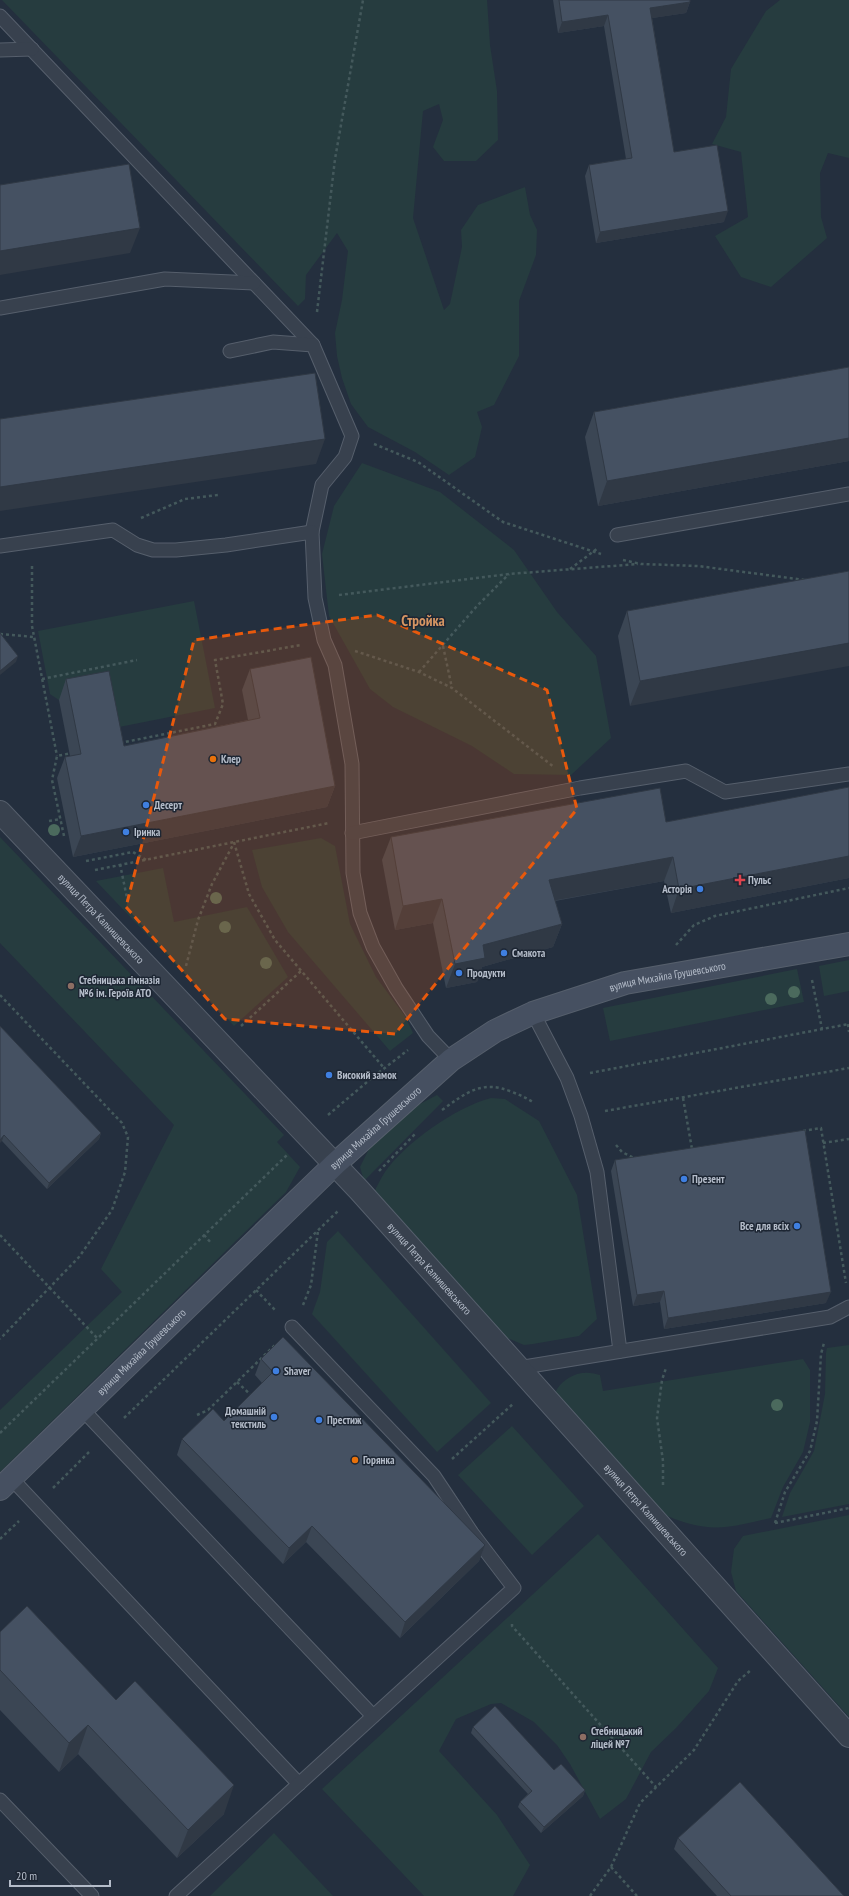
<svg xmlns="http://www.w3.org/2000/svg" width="849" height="1896" viewBox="0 0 849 1896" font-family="'PT Sans Narrow',sans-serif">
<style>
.green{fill:#263c3f}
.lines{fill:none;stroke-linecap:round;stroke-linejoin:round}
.lane-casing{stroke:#565f6c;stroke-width:15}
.street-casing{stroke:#565f6c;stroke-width:24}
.secondary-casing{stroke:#565f6c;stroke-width:24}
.path{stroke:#44595c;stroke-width:2.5;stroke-dasharray:3 3;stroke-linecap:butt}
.lane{stroke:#38414e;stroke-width:13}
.street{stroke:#38414e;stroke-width:22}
.secondary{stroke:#465061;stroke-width:22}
.tree{fill:#4b6a5d}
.wall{fill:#3b4654}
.shaded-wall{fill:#303945}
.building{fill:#455162;stroke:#303945}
.marked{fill:#e8590c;fill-opacity:0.2;stroke:#e8590c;stroke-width:3;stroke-dasharray:8 5;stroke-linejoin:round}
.food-dot{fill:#e8710a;stroke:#1d2633;stroke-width:1.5}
.shop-dot{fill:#3f7fe0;stroke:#1d2633;stroke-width:1.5}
.health-dot{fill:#e0444e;stroke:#1d2633;stroke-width:1.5}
.education-dot{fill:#8d6e63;stroke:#1d2633;stroke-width:1.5}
.labels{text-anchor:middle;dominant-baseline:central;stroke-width:3;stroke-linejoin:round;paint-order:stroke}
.poi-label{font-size:11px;font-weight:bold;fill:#b4bcc9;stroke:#1d2633;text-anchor:start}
.street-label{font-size:11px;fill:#b4bcc9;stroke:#1d2633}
.district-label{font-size:15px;font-weight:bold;fill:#d59563;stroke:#1d2633}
</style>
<rect width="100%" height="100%" fill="#242f3e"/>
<!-- green -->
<g class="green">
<polygon points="2,0 487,0 490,45 497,91 498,140 476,161 444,161 433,147 443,120 439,104 423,111 413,218 444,310 450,304 462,247 461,230 478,205 525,187 530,215 537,230 536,255 519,301 519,356 494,405 477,412 482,427 475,457 449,475 415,452 368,427 351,404 342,378 337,356 335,333 342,300 348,251 337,233 306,275 305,299 298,306"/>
<polygon points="780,0 849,0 849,158 828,153 820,173 821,217 827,238 771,287 741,277 715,236 748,217 741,152 712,144 726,117 731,69 766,11"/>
<polygon points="362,463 440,492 514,550 557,612 596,656 611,738 571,775 514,774 472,746 393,707 370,689 329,616 322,554 334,506"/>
<polygon points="194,601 215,708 109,729 101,692 59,700 50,694 38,631"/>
<polygon points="0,837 284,1135 277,1142 300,1167 286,1192 0,1472 0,1410 122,1292 101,1269 174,1125 0,943"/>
<polygon points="321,838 335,846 350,924 376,977 405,1016 413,1033 390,1051 288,932 262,887 252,850"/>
<polygon points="163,868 174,922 247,907 288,977 234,1026 96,881"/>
<polygon points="849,960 849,991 824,996 819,966"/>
<polygon points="797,969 804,1002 610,1041 603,1008"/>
<polygon points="437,1095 443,1101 364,1181 360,1167 369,1149 401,1114"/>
<path d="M 491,1098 L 505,1099 L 539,1121 L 577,1195 L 597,1319 L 579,1336 L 533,1344 L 524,1345 L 500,1335 L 373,1194 C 377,1187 380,1179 385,1172 C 405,1143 456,1107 491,1098 Z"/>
<polygon points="338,1231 491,1403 437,1452 312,1314 320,1292 327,1242"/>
<polygon points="849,1345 849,1504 782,1517 790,1493 814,1451 825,1394 826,1353 827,1348"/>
<path d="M 803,1359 L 810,1370 L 810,1422 L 803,1452 L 783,1487 L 771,1518 C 727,1528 709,1534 665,1515 L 555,1394 C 558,1383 573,1373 584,1373 C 589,1372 595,1374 600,1375 L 603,1391 Z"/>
<polygon points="512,1426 584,1506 532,1555 458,1475"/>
<polygon points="849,1515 849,1717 736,1591 731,1572 734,1549 743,1536"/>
<polygon points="598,1534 718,1668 709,1691 676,1728 651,1752 626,1799 600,1819 570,1764 557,1745 534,1722 501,1703 491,1704 456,1719 439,1751 497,1815 530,1865 513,1896 424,1896 322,1789"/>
<polygon points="274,1833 333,1896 210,1896"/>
</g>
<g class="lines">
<!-- lane casing -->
<g class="lane-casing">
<g id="lane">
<polyline points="0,16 313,345"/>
<polyline points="0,50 32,49"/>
<polyline points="0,308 165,279 254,283"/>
<polyline points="230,351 273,342 313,345 352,436 345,457 322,485 312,532"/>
<polyline points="617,535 849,494"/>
<polyline points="0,546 113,530 137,545 153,550 176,550 226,545 312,532 315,598 324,640 335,665 352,764 353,873 360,913 373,947 396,988 428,1036 451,1060"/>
<polyline points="352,833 580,788 686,771 725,792 849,774"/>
<polyline points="533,1013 567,1078 581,1116 597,1172 620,1351"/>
<polyline points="518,1368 830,1317 849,1307"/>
<polyline points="82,1409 373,1716"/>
<polyline points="11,1478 299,1784"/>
<polyline points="0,1800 92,1896"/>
<polyline points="176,1896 514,1588 472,1533 434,1476 292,1327"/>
</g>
</g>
<!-- street casing -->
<g class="street-casing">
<g id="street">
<path id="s1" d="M 0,812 L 359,1190 L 849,1736"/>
</g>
</g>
<!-- secondary casing -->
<g class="secondary-casing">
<g id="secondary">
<path id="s2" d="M 0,1489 L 335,1164 L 451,1060 L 495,1031 L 533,1013 L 625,983 L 849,944"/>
</g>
</g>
<!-- path -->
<g class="path">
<polyline points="317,312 335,159 363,0"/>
<polyline points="374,444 418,462 503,522 601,554"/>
<polyline points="141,518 185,499 218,495"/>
<polyline points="623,560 641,564 698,566 805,580"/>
<polyline points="32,566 32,626 57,756"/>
<polyline points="570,569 598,548"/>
<polyline points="339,595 509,574 638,564"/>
<polyline points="0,634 34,637"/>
<polyline points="443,646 452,688"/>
<polyline points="355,651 419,672 452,688 554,767"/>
<polyline points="419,672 477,606 509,574"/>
<polyline points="42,679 137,660"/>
<polyline points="120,743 215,724 223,704 215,660 301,645"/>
<polyline points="49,821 61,819"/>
<polyline points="64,836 52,780 57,756 72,753"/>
<polyline points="234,842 249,894 275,940 384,1068"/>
<polyline points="86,861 133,852 146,860"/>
<polyline points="120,864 128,903"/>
<polyline points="95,870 329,823"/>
<polyline points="676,945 694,925 715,916 849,888"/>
<polyline points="186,966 198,920 212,884 234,843"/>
<polyline points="812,980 822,1029"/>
<polyline points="0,995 122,1123 128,1137 125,1172 112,1210 79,1257 0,1339"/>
<polyline points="848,1024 849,1032"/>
<polyline points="241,1026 301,971"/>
<polyline points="590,1073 849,1024"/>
<polyline points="683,1098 692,1149"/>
<path d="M 442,1110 C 466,1093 482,1079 512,1092 C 520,1095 527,1098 534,1103"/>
<polyline points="605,1111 849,1068"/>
<polyline points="328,1115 373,1077 408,1050"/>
<polyline points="803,1131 821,1128 846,1283"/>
<polyline points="823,1143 849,1139"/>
<polyline points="616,1145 622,1152 634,1158"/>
<polyline points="379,1171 416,1133"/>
<polyline points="0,1235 97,1338"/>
<polyline points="204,1235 212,1244"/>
<polyline points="256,1290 276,1311"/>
<polyline points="303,1305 311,1285 318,1231"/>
<polyline points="237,1382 253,1397"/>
<polyline points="197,1415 208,1410 275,1345"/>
<polyline points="124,1418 339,1210"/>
<polyline points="0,1433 287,1155"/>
<polyline points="452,1459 514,1403"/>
<polyline points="663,1485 663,1461 657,1418 662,1380 666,1368"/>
<polyline points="53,1488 89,1452"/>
<polyline points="775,1523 785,1492 810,1451 817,1421 821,1354 824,1343"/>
<polyline points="775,1523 849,1508"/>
<polyline points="0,1539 19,1521"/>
<polyline points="512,1624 512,1626 656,1787"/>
<polyline points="611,1867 637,1896"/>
<polyline points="590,1896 611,1867 640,1803 694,1750 738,1681 751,1670"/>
</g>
<!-- lane -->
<use href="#lane" class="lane"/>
<!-- street -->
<use href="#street" class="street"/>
<!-- secondary -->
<use href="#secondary" class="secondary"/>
</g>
<!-- trees -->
<g class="tree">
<circle cx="54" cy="830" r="6"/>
<circle cx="216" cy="898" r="6"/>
<circle cx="225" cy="927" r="6"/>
<circle cx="266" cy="963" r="6"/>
<circle cx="794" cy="992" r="6"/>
<circle cx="771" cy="999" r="6"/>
<circle cx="777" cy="1405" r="6"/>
</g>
<!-- wall -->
<g class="wall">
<polygon points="553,0 690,0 690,2 686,13 652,18 674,152 724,222 596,243 585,176 589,165 626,159 604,26 558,33"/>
<polygon points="849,367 849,461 598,506 585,437 594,412"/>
<polygon points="849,571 630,706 618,636 627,611"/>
<polygon points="250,669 335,786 327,807 73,857 57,778 65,757 70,756 59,700 66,679 124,746 248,720 242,690"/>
<polygon points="849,787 849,878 671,913 664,881 555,901 562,924 553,947 482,967 477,982 446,988 433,923 395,930 382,860 391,837 666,822"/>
<polygon points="0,1026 101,1133 99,1139 47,1189 2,1141"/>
<polygon points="615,1160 826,1303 664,1329 660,1302 633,1306 611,1171"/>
<polygon points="261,1359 485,1545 479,1561 400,1638 306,1542 283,1564 177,1455 182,1439 224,1421 262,1383 255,1375"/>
<polygon points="0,1632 224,1814 177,1858 78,1754 59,1772 0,1710"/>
<polygon points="473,1727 554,1770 585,1790 583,1796 541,1833 518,1807 520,1802 528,1794 471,1733"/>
<polygon points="678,1838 844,1896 717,1896 674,1849"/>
</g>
<!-- shaded-wall -->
<g class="shaded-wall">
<polygon points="690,2 686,13 646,19 650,8"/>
<polygon points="608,15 604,26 558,33 562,22"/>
<polygon points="728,211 724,222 596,243 600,232"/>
<polygon points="140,228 130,253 0,275 0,251"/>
<polygon points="849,438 849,461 598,506 607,481"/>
<polygon points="325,439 316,464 0,511 0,487"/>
<polygon points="849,643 849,666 630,706 640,681"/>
<polygon points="18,656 16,662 0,675 0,671"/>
<polygon points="335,786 327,807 73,857 81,836"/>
<polygon points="849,856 849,878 671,913 679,889"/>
<polygon points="673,857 664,881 540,903 549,880"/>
<polygon points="442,899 433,923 395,930 403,906"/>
<polygon points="562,924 553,947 482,967 477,982 446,988 455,964 483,945"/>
<polygon points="101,1133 99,1139 47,1189 49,1183"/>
<polygon points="4,1135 2,1141 0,1143 0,1140"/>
<polygon points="664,1291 660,1302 633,1306 637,1295"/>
<polygon points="831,1292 826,1303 664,1329 668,1318"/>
<polygon points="312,1526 306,1542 283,1564 289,1548"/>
<polygon points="485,1545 479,1561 400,1638 405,1622"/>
<polygon points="88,1725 78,1754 59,1772 69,1743"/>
<polygon points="234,1785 224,1814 177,1858 188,1830"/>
<polygon points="585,1790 583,1796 541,1833 544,1827"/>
</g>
<!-- building -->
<g class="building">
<polygon points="559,0 690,0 690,2 650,8 674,152 717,145 728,211 600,232 589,165 632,158 608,15 562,22"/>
<polygon points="129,164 140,228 0,251 0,185"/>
<polygon points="849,367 849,438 607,481 594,412"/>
<polygon points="315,373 325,439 0,487 0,419"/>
<polygon points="849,571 849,643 640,681 627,611"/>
<polygon points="0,633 18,656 0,671"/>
<polygon points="311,657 335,786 81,836 65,757 81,754 66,679 109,671 124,746 260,718 250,669"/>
<polygon points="849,787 849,856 679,889 673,857 549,880 562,924 483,945 485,958 455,964 442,899 403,906 391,837 660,788 666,822"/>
<polygon points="0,1026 101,1133 49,1183 4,1135 0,1140"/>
<polygon points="805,1130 831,1292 668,1318 664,1291 637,1295 615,1160"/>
<polygon points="283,1337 485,1545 405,1622 312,1526 289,1548 182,1439 213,1409 224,1421 273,1372 261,1359"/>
<polygon points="27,1606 116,1700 135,1681 234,1785 188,1830 88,1725 69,1743 0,1670 0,1632"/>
<polygon points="495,1706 554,1770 561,1764 585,1790 544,1827 520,1802 532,1791 473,1727"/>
<polygon points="740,1782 844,1896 731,1896 678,1838"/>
</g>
<!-- marked area -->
<path class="marked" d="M 377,615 L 547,690 L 577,809 L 395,1034 L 225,1019 L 126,907 L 194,640 Z"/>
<!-- markers -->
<g class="food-dot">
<circle cx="213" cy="759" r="4"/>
<circle cx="355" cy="1460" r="4"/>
</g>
<g class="shop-dot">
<circle cx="146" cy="805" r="4"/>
<circle cx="126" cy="832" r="4"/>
<circle cx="700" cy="889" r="4"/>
<circle cx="504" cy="953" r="4"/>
<circle cx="459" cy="973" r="4"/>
<circle cx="329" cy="1075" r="4"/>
<circle cx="684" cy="1179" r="4"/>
<circle cx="797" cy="1226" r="4"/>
<circle cx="276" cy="1371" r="4"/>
<circle cx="274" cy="1417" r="4"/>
<circle cx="319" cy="1420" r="4"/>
</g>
<path class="health-dot" d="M738 874h4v4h4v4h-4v4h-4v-4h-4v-4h4z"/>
<g class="education-dot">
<circle cx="71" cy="986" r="4"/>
<circle cx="583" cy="1737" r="4"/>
</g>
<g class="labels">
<!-- poi labels -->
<g class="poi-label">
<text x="221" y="759">Клер</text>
<text x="154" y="805">Десерт</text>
<text x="134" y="832">Іринка</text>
<text x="748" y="880">Пульс</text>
<text x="692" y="889" text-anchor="end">Асторія</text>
<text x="512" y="953">Смакота</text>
<text x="467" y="973">Продукти</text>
<text x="79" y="980">Стебницька гімназія<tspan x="79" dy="13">№6 ім. Героїв АТО</tspan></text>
<text x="337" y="1075">Високий замок</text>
<text x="692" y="1179">Презент</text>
<text x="789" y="1226" text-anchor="end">Все для всіх</text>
<text x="284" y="1371">Shaver</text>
<text x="266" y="1411" text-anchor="end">Домашній<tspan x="266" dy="13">текстиль</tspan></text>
<text x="327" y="1420">Престиж</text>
<text x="363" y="1460">Горянка</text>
<text x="591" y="1731">Стебницький<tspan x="591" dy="13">ліцей №7</tspan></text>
</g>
<!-- street labels -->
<g class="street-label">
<text stroke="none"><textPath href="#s1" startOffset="147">вулиця Петра Калнишевського</textPath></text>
<text stroke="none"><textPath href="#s2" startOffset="857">вулиця Михайла Грушевського</textPath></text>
<text stroke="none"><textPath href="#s2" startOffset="521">вулиця Михайла Грушевського</textPath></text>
<text stroke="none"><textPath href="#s1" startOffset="627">вулиця Петра Калнишевського</textPath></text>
<text stroke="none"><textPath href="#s2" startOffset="197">вулиця Михайла Грушевського</textPath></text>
<text stroke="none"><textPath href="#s1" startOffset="951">вулиця Петра Калнишевського</textPath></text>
</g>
<!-- district labels -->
<g class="district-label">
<text x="423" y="620">Стройка</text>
</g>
</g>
<!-- scale -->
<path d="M10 1880v6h100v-6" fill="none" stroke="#b4bcc9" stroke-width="2"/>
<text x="16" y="1880" font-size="12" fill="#b4bcc9" stroke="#1d2633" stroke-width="3" paint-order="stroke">20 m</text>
</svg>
